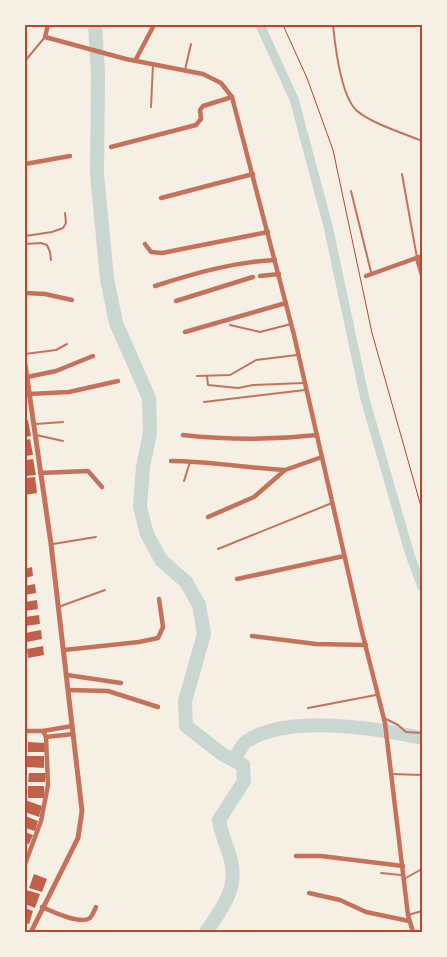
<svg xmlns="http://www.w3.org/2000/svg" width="447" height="957" viewBox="0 0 447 957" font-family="Lato,sans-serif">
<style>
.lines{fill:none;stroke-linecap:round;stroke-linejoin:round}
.canal{stroke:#c9d6d2;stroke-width:9}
.river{stroke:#c9d6d2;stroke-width:14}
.building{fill:#bf614a}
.path{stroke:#b5482f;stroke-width:1}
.service{stroke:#c5725c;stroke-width:2}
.minor{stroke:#c5725c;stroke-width:4.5}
.tertiary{stroke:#c5725c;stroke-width:5}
.neatline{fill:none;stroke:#b5482f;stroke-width:2}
</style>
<rect width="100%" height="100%" fill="#f6efe4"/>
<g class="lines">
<!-- canal -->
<polyline class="canal" points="260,25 294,99 328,226 365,399 410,555 422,587"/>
<!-- river -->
<g class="river">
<path d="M 95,25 L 98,73 L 97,174 L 107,279 L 116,323 L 149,398 L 150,433 L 143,467 L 140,507 L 147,534 L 161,560 L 186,582 L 199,605 L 204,634 L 185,701 L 186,726 L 222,754 L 243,765 L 244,781 L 219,820 C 221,835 228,847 231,861 C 238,889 221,910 206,932"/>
<path d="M 234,760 C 238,754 241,745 247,741 C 289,714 376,728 422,738"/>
</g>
</g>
<!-- building -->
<g class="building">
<polygon points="28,420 31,436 25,437 25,421"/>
<polygon points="30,439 33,455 25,456 25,440"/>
<polygon points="33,459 36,475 25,476 25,460"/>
<polygon points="35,477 37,493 25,495 25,478"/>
<polygon points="32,567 33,576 25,578 25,569"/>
<polygon points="35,584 36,593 25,595 25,586"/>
<polygon points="37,600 38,609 25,611 25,602"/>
<polygon points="39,615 40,624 25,626 25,617"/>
<polygon points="41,630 42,639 27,642 25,633"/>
<polygon points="43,646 44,655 28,658 27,649"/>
<polygon points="28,742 45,743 45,752 28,752"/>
<polygon points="27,756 44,756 44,768 27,767"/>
<polygon points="29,773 46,773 45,782 28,782"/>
<rect x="28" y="786" width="16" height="12"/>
<polygon points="25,800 42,806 39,817 25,812"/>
<polygon points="25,816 38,821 35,831 25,828"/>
<polygon points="25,832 33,835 29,844 25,843"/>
<polygon points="34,874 47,879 42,892 29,888"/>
<polygon points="26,890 40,894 35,908 25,904"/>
<polygon points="25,908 33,911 29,924 25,923"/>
</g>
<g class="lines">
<!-- path -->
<polyline class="path" points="283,25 307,78 333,150 372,333 422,510"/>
<!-- service -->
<g class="service">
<path d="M 333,25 C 335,45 341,95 356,110 C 370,123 403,133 422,141"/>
<polyline points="25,61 45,37"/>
<polyline points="185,70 191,44"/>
<polyline points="151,107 153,64"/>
<polyline points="402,174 417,258"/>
<polyline points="351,191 371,272"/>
<polyline points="25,236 52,232 63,228 66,223 65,213"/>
<polyline points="25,244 41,243 47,245 50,252 51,260"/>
<polyline points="230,325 260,332 291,324"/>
<polyline points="25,354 56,350 67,344"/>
<polyline points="197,376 230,375 256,360 297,355"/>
<polyline points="207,376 208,385 238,388 253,385 303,383"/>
<polyline points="204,402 305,390"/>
<polyline points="36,424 63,422"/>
<polyline points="36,435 63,441"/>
<polyline points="184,481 190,462"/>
<polyline points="53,544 96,537"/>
<polyline points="218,549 332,503"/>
<polyline points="61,606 105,590"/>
<polyline points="308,708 376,695"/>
<polyline points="384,718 398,725 406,732 422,733"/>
<polyline points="392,774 422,775"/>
<polyline points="381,873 401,875"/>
<polyline points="404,879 422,869"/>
<polyline points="408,915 422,911"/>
</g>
<!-- minor -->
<g class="minor">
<polyline points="48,25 45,37 126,59 203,74 221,83 232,97 294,335 361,628 385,723 408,915 413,932"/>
<polyline points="135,61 154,25"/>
<polyline points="111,147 196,125 201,119 200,110 203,106 232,97"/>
<polyline points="25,164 70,156"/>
<polyline points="161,198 253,174"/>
<polyline points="145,244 151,252 162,253 268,232"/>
<polyline points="417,258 422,275"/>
<polyline points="260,276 279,274"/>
<polyline points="366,276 422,256"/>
<path d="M 155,286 C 195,273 234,262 275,260"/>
<polyline points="25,293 45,294 72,300"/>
<polyline points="176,301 253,277"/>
<polyline points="185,332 286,303"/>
<polyline points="27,377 56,371 93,356"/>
<polyline points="29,394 69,392 118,381"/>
<path d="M 183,435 C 227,440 273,440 317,435"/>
<path d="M 171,461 C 209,461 246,468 284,470"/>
<polyline points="40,473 88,471 102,487"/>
<polyline points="208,517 254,497 285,470 322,457"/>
<polyline points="237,579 344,556"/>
<polyline points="252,636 316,644 366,645"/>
<polyline points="64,650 139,642 158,638 163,627 159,599"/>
<polyline points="67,675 121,683"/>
<polyline points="68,690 108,691 158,707"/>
<polyline points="25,731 43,731 46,737 48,785 41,821 25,864"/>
<polyline points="43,731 72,726"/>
<polyline points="46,737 73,734"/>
<polyline points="296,856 321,856 403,866"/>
<polyline points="309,893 340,900 366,912 409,921"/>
<path d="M 42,907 C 51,911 80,925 90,918 C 93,915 94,911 96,907"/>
</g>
<!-- tertiary -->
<polyline class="tertiary" points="25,364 51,544 82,811 78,838 31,932"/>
</g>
<!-- border -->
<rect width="447" height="957" fill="none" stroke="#f6efe4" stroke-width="52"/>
<rect x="26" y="26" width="395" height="905" class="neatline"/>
</svg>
